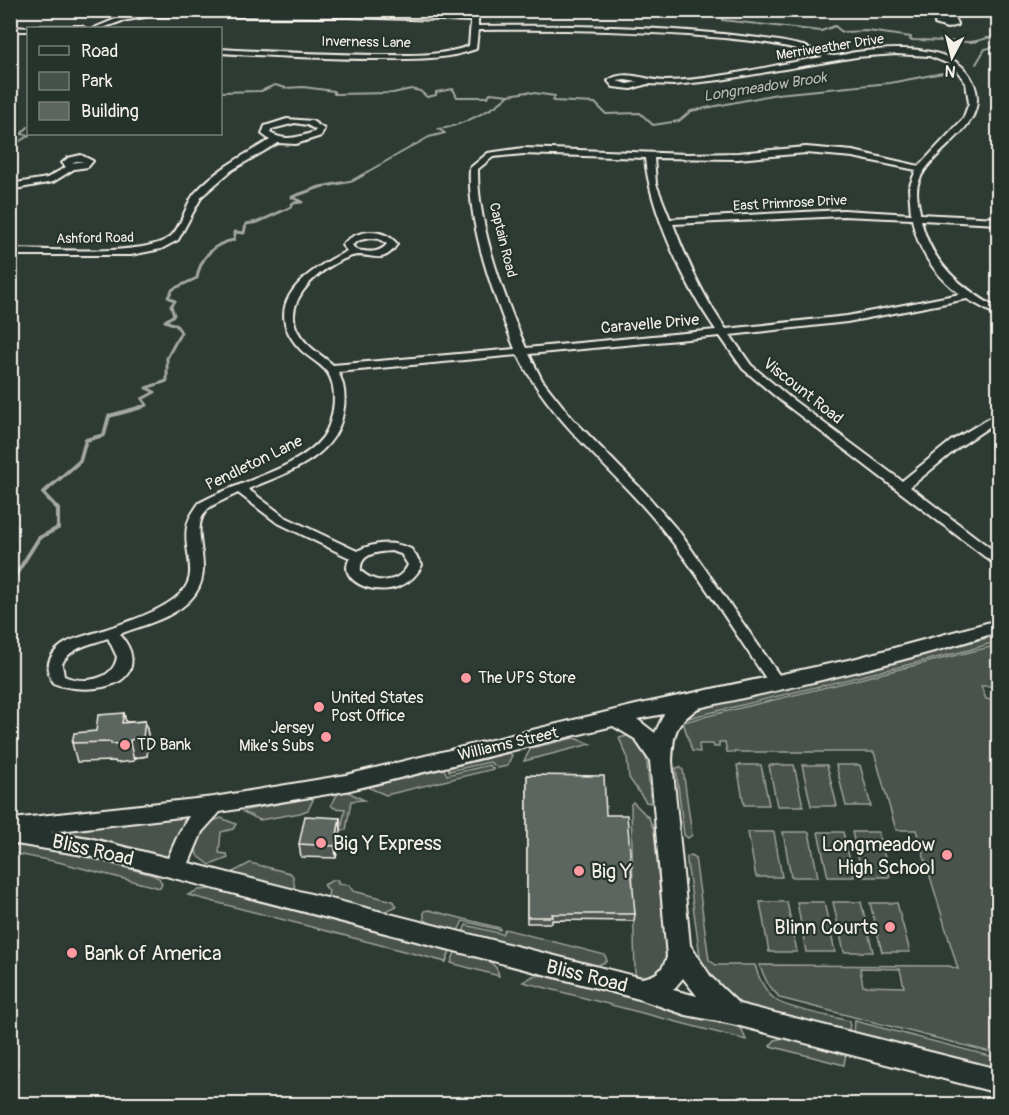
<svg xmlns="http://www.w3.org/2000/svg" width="1009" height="1115" viewBox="0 0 1009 1115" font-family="Pangolin,sans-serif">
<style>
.green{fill:#48524c;stroke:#9ea29a;stroke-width:1.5;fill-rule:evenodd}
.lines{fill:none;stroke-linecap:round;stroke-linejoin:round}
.stream-far2{stroke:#a4a8a0;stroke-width:2}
.stream-far1{stroke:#a4a8a0;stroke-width:3}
.stream{stroke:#a4a8a0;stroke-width:4}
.minor-casing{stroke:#f4f1e8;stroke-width:4}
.major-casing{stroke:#f4f1e8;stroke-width:4}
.minor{fill:#26332d;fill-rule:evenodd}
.major{fill:#26332d;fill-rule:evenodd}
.wall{fill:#4f5751;stroke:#f4f1e8;stroke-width:1.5}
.shaded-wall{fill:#404742;stroke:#f4f1e8;stroke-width:1.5}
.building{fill:#5c655e;stroke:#f4f1e8;stroke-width:1.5}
.poi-dot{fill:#ff9aa2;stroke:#26332d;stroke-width:2}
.labels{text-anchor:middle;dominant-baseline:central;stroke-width:4.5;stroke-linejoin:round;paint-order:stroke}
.far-street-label{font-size:14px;fill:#f4f1e8;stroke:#26332d}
.far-water-label{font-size:15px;font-style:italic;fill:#b8bab2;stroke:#26332d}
.street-label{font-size:16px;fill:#f4f1e8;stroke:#26332d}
.poi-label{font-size:16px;fill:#f4f1e8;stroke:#26332d;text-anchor:start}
.near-poi-label{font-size:20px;fill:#f4f1e8;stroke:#26332d;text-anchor:start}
.near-street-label{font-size:20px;fill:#f4f1e8;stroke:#26332d}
</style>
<rect width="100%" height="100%" fill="#2e3b34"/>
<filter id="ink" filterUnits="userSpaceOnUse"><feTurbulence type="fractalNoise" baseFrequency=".0167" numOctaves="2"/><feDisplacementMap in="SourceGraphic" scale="12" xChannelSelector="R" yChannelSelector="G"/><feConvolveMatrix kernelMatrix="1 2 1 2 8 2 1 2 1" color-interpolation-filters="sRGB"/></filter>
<g filter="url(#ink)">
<!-- green -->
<g class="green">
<polygon points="996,636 998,641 969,650 680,720 689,714 707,706"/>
<path d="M 998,645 L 998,686 L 981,686 L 986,699 L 998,701 L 998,1054 L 780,998 L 768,984 L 759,965 L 949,966 L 958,969 L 916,830 L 896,830 L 874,752 L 727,752 L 725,742 L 719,742 L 719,747 L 714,747 L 713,744 L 699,744 L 700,752 L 692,751 L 683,722 ZM 860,968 L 900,969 L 904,987 L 863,986 Z"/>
<polygon points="635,734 645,745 651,803 646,802 629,778 627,756 619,738"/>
<polygon points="574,738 591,744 524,761 531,748"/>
<polygon points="509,753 512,755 507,766 498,768 490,762 449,771 448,768"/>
<polygon points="489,765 494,769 386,795 367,787 444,769 447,775"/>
<polygon points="737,765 761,765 769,805 744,805"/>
<polygon points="769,765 794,765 803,806 777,806"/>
<polygon points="802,765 827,765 837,806 811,806"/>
<polygon points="836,765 860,765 871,806 846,806"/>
<polygon points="680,767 683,770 692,835 688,838 684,835 676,768"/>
<polygon points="346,791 364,800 351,801 346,830 341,830 345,809 334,808 331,805 339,792"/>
<polygon points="311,798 313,800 308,810 300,813 260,820 243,812 246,810"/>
<path d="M 633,802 L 649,818 L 654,830 L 666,953 C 665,970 652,983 635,975 L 631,804 Z"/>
<polygon points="185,815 172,859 61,830"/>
<path d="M 221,818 L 236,824 L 233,829 L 221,832 L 219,853 L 227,854 L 228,858 L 210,865 L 197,855 C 192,837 205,823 221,818 Z"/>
<polygon points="748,832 774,832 782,877 756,877"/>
<polygon points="783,832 809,832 818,877 791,877"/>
<polygon points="818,832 843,832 854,877 828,877"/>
<polygon points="852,832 878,832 890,877 863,877"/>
<polygon points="11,842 74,854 153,875 159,878 162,884 160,888 58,862 11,853"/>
<path d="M 691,855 L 695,857 L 709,960 L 716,965 L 755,965 C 758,978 766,993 777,1001 C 789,1009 834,1017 850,1021 L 849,1033 L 738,1005 L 702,970 L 687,862 L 687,857 Z"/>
<polygon points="250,863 290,873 293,876 295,890 232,875 233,872"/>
<polygon points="333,880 338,880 338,884 349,885 353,891 393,901 397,906 381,913 327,900 329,891 324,885"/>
<polygon points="212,889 450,951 446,962 188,895 198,890"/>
<polygon points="760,902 787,902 797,952 769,952"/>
<polygon points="797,902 824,902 835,952 806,952"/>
<polygon points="833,902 861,902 873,952 844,952"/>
<polygon points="870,903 897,903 910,952 882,952"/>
<polygon points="429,910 500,928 500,930 463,921 457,933 437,928 424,919 424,911"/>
<polygon points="466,925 502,934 505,929 605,955 607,961 592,968 462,934"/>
<path d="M 455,952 C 470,956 497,957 499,976 L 451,963 Z"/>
<polygon points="546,975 735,1024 742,1030 746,1040 523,982 533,976"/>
<polygon points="855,1021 998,1058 998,1071 854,1034"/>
<polygon points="787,1037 846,1052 844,1065 770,1046 775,1040"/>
</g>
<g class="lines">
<!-- stream-far2 -->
<g class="stream-far2">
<path d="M 723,10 L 722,20 L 821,31 L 835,26 L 842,32 L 868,31 L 911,37 L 910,40 C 931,40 949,41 970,42 C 982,42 985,35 998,38"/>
<polyline points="976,64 985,49 998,46"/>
<polyline points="220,92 261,91 275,85 286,88 303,87 334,91 334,94 393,93 411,89 420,91 427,97 436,95 436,92 453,89 457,97 488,97 490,93 509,95 527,92 555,96 553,101 595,103 606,114 640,113 653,125 679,121 691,111 777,94 890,83 948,72"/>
<polyline points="10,147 30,135 21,134 28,127"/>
<path d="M 360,176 L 429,137 L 445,133 L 438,129 C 456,128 496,109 509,95"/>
</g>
<!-- stream-far1 -->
<path class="stream-far1" d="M 137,408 L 147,405 L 142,399 L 155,392 L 146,388 L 167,381 L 167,358 L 181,332 L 176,325 L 165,321 L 174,315 L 171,306 L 175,301 L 168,297 L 173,289 L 197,278 C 200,258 214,243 234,240 L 235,232 L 244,233 L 246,224 L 258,222 L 291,207 L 293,203 L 302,202 L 292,197 L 320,187 L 352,181 L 363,175"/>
<!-- stream -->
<polyline class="stream" points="10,584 39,538 58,528 58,509 43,493 80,461 86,440 104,435 109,416 142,407"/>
<!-- minor casing -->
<g class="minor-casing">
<g id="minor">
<polygon points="942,10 949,10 958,25 947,28 935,24 935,22 949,19"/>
<path d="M 150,12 L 348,13 L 475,17 L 478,19 L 478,26 C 569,25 660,26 750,37 C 768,39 786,42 803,46 C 813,49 824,55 833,56 C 841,56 849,53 856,52 C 892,48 957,41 974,84 C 991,127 932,147 919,181 C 915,190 918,202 920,212 L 920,214 L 998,218 L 998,224 L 921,220 C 931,264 961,287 998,309 L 998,316 L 967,299 L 847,322 L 730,335 L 751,365 L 789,397 L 902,481 L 951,441 L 998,413 L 998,421 L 959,447 L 910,487 L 998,554 L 998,564 L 993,563 L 781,401 L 743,369 L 720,336 L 529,354 L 542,380 L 572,418 L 646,494 L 680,533 L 784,682 L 781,686 L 771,686 C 733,630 698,572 655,520 C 609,465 550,421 518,355 L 338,372 C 345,385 346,399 343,413 C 335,459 286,473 248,489 L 285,517 L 357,551 C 375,542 393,541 411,549 L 422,565 C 402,608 332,587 350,558 L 276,522 L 238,493 C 229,498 217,502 209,508 C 184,530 220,568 191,599 C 174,618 143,625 120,634 C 124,640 130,647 131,655 C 138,693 76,693 53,683 C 44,667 49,654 64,644 C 72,639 84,636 94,633 C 120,624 151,616 174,599 C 204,577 182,555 187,527 C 188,518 194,511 199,503 C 235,482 298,470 323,437 C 334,421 339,388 327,372 C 319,362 307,357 299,348 C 259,303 308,270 347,251 L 342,245 C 356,229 383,227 397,244 C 383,268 368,251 352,256 C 325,264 282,298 297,330 C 305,346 321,354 333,365 L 515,349 C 494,297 467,224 470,168 L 488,153 L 523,148 L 687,154 L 738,153 L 806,147 L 853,151 L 919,166 L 963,119 L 969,103 L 966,83 L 954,66 L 929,56 L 896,54 L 856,57 L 720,80 L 674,85 L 647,84 L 631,89 L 613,87 L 608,81 C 623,68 648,81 666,81 C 719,80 771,65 823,57 C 780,41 733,39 688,35 C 618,30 548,29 478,30 L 476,49 C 442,61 406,59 372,59 C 321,59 271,56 220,53 L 220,49 C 271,52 322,54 373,55 C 405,55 439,57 469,46 L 471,21 L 348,17 L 150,16 L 122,21 L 103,28 L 94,28 L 118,18 ZM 625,80 L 638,82 L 627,84 L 617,81 ZM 806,153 L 853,157 L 916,170 L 909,188 L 911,214 L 843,210 L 670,219 L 656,184 L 654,158 L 738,159 ZM 523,154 L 645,158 C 650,211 685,286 716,330 L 526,348 C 504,297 477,224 478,169 L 493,157 ZM 843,216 L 912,219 C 918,251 934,274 960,294 L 847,316 L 726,329 C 703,297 687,261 673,224 ZM 370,238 L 379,239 L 387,244 C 379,254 368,252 356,250 L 352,245 L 360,240 ZM 391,551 L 401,554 L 408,565 C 399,584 375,585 361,571 C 359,554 377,552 391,551 ZM 108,638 L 117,657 C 113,681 83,684 64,676 L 62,664 C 70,647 92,644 108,638 Z"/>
<polygon points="34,26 81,26 85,28 28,28 28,31 10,31 10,27 31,28"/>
<path d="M 287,119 L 312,121 L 324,129 L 321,136 L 296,144 L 278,143 L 232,170 L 202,196 L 178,240 L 161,249 L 131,255 L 10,255 L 10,249 C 45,249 145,257 170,237 C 182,227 185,205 195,193 C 215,170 244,155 270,140 L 262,134 L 265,126 ZM 295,123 L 307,125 L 316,130 L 314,132 C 299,137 285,142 270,133 L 272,129 Z"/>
<path d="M 81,155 L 93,161 L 88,167 L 74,169 L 53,182 L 10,190 L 10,184 L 47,178 L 66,167 L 62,163 L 68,158 ZM 76,161 L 84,161 L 72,163 Z"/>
</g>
</g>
<!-- major casing -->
<g class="major-casing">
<path id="major" d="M 998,620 L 998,632 C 900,663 799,686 698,708 C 674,726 674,731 672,761 L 690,945 L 711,977 L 739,1004 L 998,1069 L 998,1093 L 732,1024 L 686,1015 L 639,999 L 89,856 L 10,843 L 12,819 L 214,797 L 346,775 L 636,705 L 853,659 ZM 664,714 L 655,733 L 637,719 ZM 613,726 L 635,739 L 650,761 L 667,957 C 663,970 656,976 642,978 L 189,863 L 202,832 L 220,812 L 346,791 ZM 189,816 L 179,833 L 168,858 L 89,838 L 51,832 ZM 683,978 L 697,996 L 673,990 Z"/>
</g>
<!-- minor -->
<use href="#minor" class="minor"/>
<!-- major -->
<use href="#major" class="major"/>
</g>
<!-- wall -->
<g class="wall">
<polygon points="124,713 126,722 145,721 149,739 147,756 134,758 134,761 116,763 115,761 77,762 72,743 96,731"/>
<polygon points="527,775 606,815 635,914 634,921 552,920 552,923 527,923"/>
<polygon points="340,818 341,830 336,858 301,857 299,844"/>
</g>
<!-- shaded-wall -->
<g class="shaded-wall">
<polygon points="145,721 149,739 147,756 134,758 134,761 130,743 130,740"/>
<polygon points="340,818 341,830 336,858 335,846"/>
</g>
<!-- building -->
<g class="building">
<polygon points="124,713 122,723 145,721 143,737 130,740 130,743 111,744 111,742 72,743 74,733 96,731 98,715"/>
<polygon points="527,775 604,776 606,815 627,815 635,914 552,914 553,917 527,917"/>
<polygon points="305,816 340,818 335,846 299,844"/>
</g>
</g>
<!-- markers -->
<g class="poi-dot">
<circle cx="466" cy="678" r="6"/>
<circle cx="319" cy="707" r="6"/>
<circle cx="326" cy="737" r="6"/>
<circle cx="125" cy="745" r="6"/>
<circle cx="321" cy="843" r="6"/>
<circle cx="947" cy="855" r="6"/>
<circle cx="579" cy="871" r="6"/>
<circle cx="890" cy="927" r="6"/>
<circle cx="72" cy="953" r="6"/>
</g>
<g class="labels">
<!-- far-street labels -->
<g class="far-street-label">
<text transform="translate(366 42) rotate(1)">Inverness Lane</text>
<text transform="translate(830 47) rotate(-9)">Merriweather Drive</text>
<text transform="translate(790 203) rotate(-3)">East Primrose Drive</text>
<text transform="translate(95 238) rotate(-1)">Ashford Road</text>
<text transform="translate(503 240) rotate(76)">Captain Road</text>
</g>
<!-- far-water labels -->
<g class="far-water-label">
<text transform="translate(765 87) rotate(-9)">Longmeadow Brook</text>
</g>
<!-- street labels -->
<g class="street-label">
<text transform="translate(650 324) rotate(-5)">Caravelle Drive</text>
<text transform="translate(803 391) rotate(38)">Viscount Road</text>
<text transform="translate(254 463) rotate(-26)">Pendleton Lane</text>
<text transform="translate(508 744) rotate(-13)">Williams Street</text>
</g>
<!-- poi labels -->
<g class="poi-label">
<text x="478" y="678">The UPS Store</text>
<text x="331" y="698">United States<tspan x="331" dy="18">Post Office</tspan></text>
<text x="314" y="728" text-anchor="end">Jersey<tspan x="314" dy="18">Mike's Subs</tspan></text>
<text x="137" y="745">TD Bank</text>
</g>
<!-- near-poi labels -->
<g class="near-poi-label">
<text x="333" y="843">Big Y Express</text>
<text x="935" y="844" text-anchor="end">Longmeadow<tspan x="935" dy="23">High School</tspan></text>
<text x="591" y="871">Big Y</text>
<text x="878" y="927" text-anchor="end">Blinn Courts</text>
<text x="84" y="953">Bank of America</text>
</g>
<!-- near-street labels -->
<g class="near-street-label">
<text transform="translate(93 850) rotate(13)">Bliss Road</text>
<text transform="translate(587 976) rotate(14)">Bliss Road</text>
</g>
</g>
<!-- margin -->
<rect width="1009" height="1115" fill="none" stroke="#26332d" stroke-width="36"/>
<rect x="18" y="18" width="973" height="1079" fill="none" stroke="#f4f1e8" stroke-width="2" filter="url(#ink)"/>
<!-- legend -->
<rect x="27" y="27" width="195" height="108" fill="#26332d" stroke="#787f78" stroke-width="1.5"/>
<rect x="39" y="46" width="30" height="9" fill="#26332d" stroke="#787f78" stroke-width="1.5"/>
<text x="81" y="57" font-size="18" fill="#f4f1e8">Road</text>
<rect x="39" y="72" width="30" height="18" fill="#48524c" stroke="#787f78" stroke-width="1.5"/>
<text x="81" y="87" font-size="18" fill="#f4f1e8">Park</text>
<rect x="39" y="102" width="30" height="18" fill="#5c655e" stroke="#787f78" stroke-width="1.5"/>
<text x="81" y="117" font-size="18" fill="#f4f1e8">Building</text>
<!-- north arrow -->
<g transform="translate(952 57) rotate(187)" stroke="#26332d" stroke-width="4.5" paint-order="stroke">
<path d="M0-4.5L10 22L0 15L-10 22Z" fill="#f4f1e8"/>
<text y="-9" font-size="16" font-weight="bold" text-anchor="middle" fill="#f4f1e8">N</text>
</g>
</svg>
